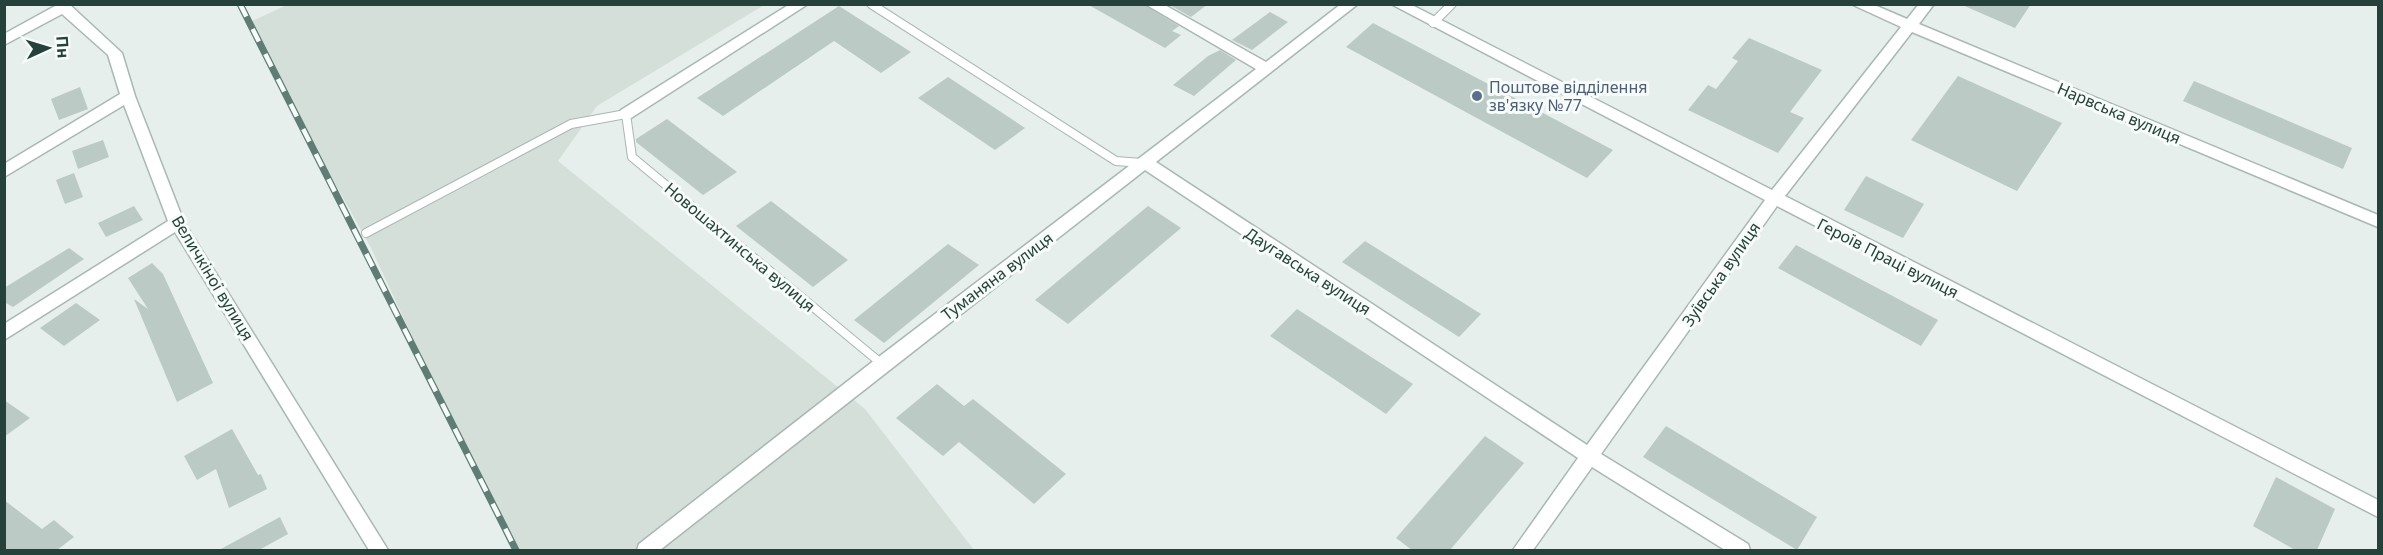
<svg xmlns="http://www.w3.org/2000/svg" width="2383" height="555" viewBox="0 0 2383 555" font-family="'Noto Sans',sans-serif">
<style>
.built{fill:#d4dfda}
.building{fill:#bbcac4}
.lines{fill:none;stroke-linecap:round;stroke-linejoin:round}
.lane-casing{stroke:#a8b8b2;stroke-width:10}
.street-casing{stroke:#a8b8b2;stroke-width:3}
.lane{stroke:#fff;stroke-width:8}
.street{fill:#fff;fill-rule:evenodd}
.rail-casing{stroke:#5f7d75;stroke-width:7}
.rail{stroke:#f7fbf9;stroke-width:4.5;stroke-dasharray:14;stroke-linecap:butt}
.service-dot{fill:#5c6f8a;stroke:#f7fbf9;stroke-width:2}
.labels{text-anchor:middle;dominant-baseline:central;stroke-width:6;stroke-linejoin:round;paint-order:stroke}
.service-label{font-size:16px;fill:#4e5e75;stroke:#f7fbf9;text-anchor:start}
.street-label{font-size:16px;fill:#24423a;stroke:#f7fbf9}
</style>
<rect width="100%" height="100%" fill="#e6efeb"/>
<!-- built -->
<polygon class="built" points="289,4 764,5 597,106 558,161 865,409 974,550 511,550 371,248 246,24"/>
<!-- building -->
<g class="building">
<polygon points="1087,4 1143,4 1179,26 1172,31 1181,35 1165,48"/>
<polygon points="1168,4 1208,4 1191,17"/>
<polygon points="1960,4 2031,4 2015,28"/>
<polygon points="839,6 911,52 881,73 834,41 723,116 697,98"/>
<polygon points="1270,12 1288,22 1252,50 1232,40"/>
<polygon points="1373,23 1613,150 1587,178 1346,47"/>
<polygon points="1749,38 1822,70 1790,112 1804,118 1778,153 1688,110 1708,85 1716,89 1738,61 1732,58"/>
<polygon points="1220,50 1236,60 1194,96 1173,85 1208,56"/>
<polygon points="1958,76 2062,123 2017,191 1911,140"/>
<polygon points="948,77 1025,128 995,150 918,98"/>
<polygon points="2194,81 2352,148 2343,169 2183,101"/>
<polygon points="80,87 88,109 59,120 51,99"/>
<polygon points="667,119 737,172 703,195 636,142 636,139"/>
<polygon points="103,140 109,157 78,169 72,151"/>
<polygon points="74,173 83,197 65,204 56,180"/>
<polygon points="1866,176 1924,204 1903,238 1844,210"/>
<polygon points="771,201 848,260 813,287 736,226"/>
<polygon points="134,206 143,220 106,237 98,223"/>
<polygon points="1148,206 1181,228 1068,324 1035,300"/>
<polygon points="1365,241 1481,314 1459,337 1342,262"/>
<polygon points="948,244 979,265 884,343 854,320"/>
<polygon points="1796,245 1938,320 1921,346 1778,268"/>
<polygon points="69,248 84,259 13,307 4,302 4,288"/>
<polygon points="152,263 163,274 213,383 177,402 134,299 148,309 128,278"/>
<polygon points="76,303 100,320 64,346 40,328"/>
<polygon points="1297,309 1413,384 1386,414 1270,336"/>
<polygon points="937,384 964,406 973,399 1066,474 1034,504 959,442 943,456 896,418"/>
<polygon points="4,400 30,418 4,437"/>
<polygon points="1666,426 1817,517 1797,550 1643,457"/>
<polygon points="232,429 258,475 261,474 267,489 229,508 216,469 197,480 184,456"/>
<polygon points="1485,436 1524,463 1450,550 1412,550 1396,538"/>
<polygon points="2276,477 2335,509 2317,550 2295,550 2253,526"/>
<polygon points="4,500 42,529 54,520 74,537 57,550 4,550"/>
<polygon points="280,517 288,534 259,550 219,550"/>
</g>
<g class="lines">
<!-- lane casing -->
<g class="lane-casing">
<g id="lane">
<polyline points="871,4 1116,161 1142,163"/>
<polyline points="1433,23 1452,4"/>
<polyline points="366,233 571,124 626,114 632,157 882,364"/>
</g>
</g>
<!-- street casing -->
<g class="street-casing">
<g id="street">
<polygon points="53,4 69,4 122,53 135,96 184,222 388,550 369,550 175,232 4,340 4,324 168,221 124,105 4,177 4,164 120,94 108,55 62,14 4,45 4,34 55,6"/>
<polygon points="790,4 808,4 631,118 621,118 619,114 621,110"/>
<polygon points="1145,4 1163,4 1266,62 1341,4 1358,4 1156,162 1587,445 1765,200 1391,4 1410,4 1772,190 1901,27 1851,4 1872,4 1907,19 1919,4 1934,4 1919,24 2378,215 2378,227 1912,32 1785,196 2378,500 2378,517 1777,206 1601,454 1748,544 1750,550 1725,550 1592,467 1533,550 1513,550 1578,458 1145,170 660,550 637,550 639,544 876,359 1256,69"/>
</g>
</g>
<!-- lane -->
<use href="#lane" class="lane"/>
<!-- street -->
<use href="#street" class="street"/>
<!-- rail casing -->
<g class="rail-casing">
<polyline id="rail" points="240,4 516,550"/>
</g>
<!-- rail -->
<use href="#rail" class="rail"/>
</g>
<!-- markers -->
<circle class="service-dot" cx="1477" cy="96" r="6"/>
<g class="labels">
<!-- service labels -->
<g class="service-label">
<text x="1489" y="87">Поштове відділення<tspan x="1489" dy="18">зв'язку №77</tspan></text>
</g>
<!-- street labels -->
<g class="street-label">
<text transform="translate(2119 113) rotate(23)">Нарвська вулиця</text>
<text transform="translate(740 247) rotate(40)">Новошахтинська вулиця</text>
<text transform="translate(1888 258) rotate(27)">Героїв Праці вулиця</text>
<text transform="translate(1308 271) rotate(33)">Даугавська вулиця</text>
<text transform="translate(1721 274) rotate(-55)">Зуївська вулиця</text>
<text transform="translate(997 276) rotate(-37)">Туманяна вулиця</text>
<text transform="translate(213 278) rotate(59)">Величкіної вулиця</text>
</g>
</g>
<!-- border -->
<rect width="2383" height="555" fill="none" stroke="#24423a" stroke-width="12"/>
<!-- north arrow -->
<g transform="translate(48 48) rotate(86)" stroke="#f7fbf9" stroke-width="4.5" paint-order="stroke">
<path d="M0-4.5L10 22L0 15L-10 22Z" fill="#24423a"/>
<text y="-9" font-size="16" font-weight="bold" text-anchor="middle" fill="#24423a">Пн</text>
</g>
</svg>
